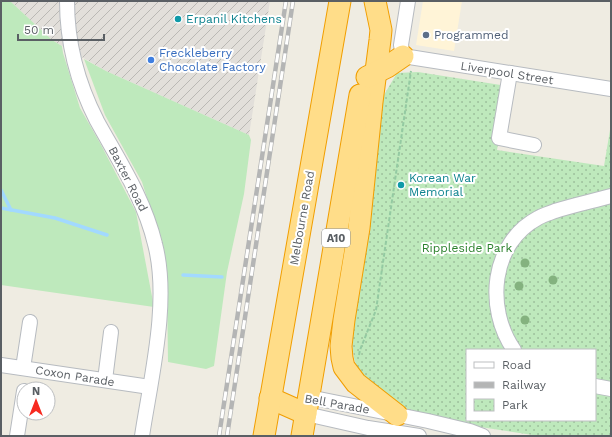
<svg xmlns="http://www.w3.org/2000/svg" width="612" height="437" viewBox="0 0 612 437" font-family="'Work Sans',sans-serif">
<style>
.commercial{fill:#fff4d7}
.industrial{fill:url(#industrial-furrows)}
.grass{fill:#bee9bc}
.park{fill:url(#park-dots);fill-rule:evenodd}
.lines{fill:none;stroke-linecap:round;stroke-linejoin:round}
.stream{stroke:#a2d9ff;stroke-width:3.5}
.minor-casing{stroke:#b7bbc0;stroke-width:16}
.highway-casing{stroke:#f19e00;stroke-width:23}
.path{stroke:#94caa2;stroke-width:2;stroke-dasharray:4 2;stroke-linecap:butt}
.minor{stroke:#fff;stroke-width:14}
.highway{stroke:#ffdd89;stroke-width:21}
.rail-casing{stroke:#b4b5b5;stroke-width:4.5}
.rail{stroke:#fff;stroke-width:3;stroke-dasharray:9;stroke-linecap:butt}
.tree{fill:#84b27f}
.culture-dot{fill:#0f9aa8;stroke:#fff;stroke-width:1.5}
.service-dot{fill:#5c6f8a;stroke:#fff;stroke-width:1.5}
.shop-dot{fill:#3f7fe0;stroke:#fff;stroke-width:1.5}
.labels{text-anchor:middle;dominant-baseline:central;stroke-width:4;stroke-linejoin:round;paint-order:stroke}
.shield{fill:#fff;stroke:#8c8f92;stroke-width:1}
.shield-label{font-size:11px;font-weight:bold;fill:#5a5f64}
.culture-label{font-size:12px;fill:#0d838f;stroke:#fff;text-anchor:start}
.service-label{font-size:12px;fill:#4e5e75;stroke:#fff;text-anchor:start}
.shop-label{font-size:12px;fill:#366cbe;stroke:#fff;text-anchor:start}
.street-label{font-size:12px;fill:#5a5f64;stroke:#fff}
.park-label{font-size:12px;fill:#2d822e;stroke:#fff}
</style>
<defs>
<pattern id="industrial-furrows" width="10" height="10" patternUnits="userSpaceOnUse"><rect width="10" height="10" fill="#e2dfda"/><path d="M-1 1l2-2M0 10L10 0M9 11l2-2" fill="none" stroke="#bab8b4"/></pattern>
<pattern id="park-dots" width="8" height="8" patternUnits="userSpaceOnUse"><rect width="8" height="8" fill="#bee9bc"/><path d="M2 2h.1M6 6h.1" fill="none" stroke="#9dc09c" stroke-width="1.8" stroke-linecap="round"/></pattern>
</defs>
<rect width="100%" height="100%" fill="#efece2"/>
<!-- commercial -->
<polygon class="commercial" points="423,1 462,1 454,51 416,45"/>
<!-- industrial -->
<polygon class="industrial" points="10,1 270,1 249,135 106,71 52,40"/>
<!-- grass -->
<g class="grass">
<polygon points="1,1 10,1 52,40 62,46 63,53 80,108 100,143 136,212 154,307 1,285"/>
<polygon points="84,59 106,71 249,135 251,140 244,194 227,272 214,366 206,369 168,362 167,290 159,236 142,182 105,115"/>
</g>
<!-- park -->
<path class="park" d="M 418,72 L 507,86 L 497,150 L 604,166 L 611,124 L 611,436 L 539,436 L 454,423 L 423,416 L 399,406 L 359,374 L 354,358 L 352,343 L 381,100 L 397,73 ZM 467,350 L 595,350 L 595,420 L 467,420 Z"/>
<g class="lines">
<!-- stream -->
<g class="stream">
<polyline points="1,190 11,210"/>
<polyline points="1,208 55,218 107,235"/>
<polyline points="183,275 222,277"/>
</g>
<!-- minor casing -->
<g class="minor-casing">
<g id="minor">
<path d="M 67,1 C 67,42 78,84 97,121 C 119,161 144,198 155,244 C 170,301 151,377 142,436"/>
<polyline points="408,1 401,45 403,56 611,89"/>
<polyline points="510,73 499,138 534,145"/>
<path d="M 514,350 C 485,308 491,243 538,218 C 543,215 550,213 555,211 C 574,205 593,201 611,196"/>
<polyline points="1,365 150,387"/>
<polyline points="23,368 30,322"/>
<polyline points="105,380 111,332"/>
<polyline points="595,386 611,389"/>
<polyline points="309,397 428,421 470,431 483,436"/>
<polyline points="306,414 368,428 419,436"/>
<polyline points="17,436 24,391"/>
</g>
</g>
<!-- highway casing -->
<g class="highway-casing">
<g id="highway">
<polyline points="375,1 381,30 380,40 372,102 359,228 344,320 341,346 342,358 344,367 356,383 397,415"/>
<polyline points="367,77 387,67 403,56"/>
<polyline points="270,398 306,414"/>
<polyline points="264,436 340,1"/>
<polyline points="302,436 360,95"/>
</g>
</g>
<!-- path -->
<polyline class="path" points="359,355 360,350 376,310 411,71"/>
<!-- minor -->
<use href="#minor" class="minor"/>
<!-- highway -->
<use href="#highway" class="highway"/>
<!-- rail casing -->
<g class="rail-casing">
<g id="rail">
<polyline points="219,436 286,1"/>
<polyline points="227,436 293,1"/>
</g>
</g>
<!-- rail -->
<use href="#rail" class="rail"/>
</g>
<!-- trees -->
<g class="tree">
<circle cx="525" cy="263" r="4.5"/>
<circle cx="553" cy="280" r="4.5"/>
<circle cx="519" cy="286" r="4.5"/>
<circle cx="525" cy="320" r="4.5"/>
</g>
<!-- markers -->
<g class="culture-dot">
<circle cx="178" cy="19" r="4"/>
<circle cx="401" cy="185" r="4"/>
</g>
<circle class="service-dot" cx="426" cy="35" r="4"/>
<circle class="shop-dot" cx="151" cy="60" r="4"/>
<g class="labels">
<!-- shield labels -->
<rect class="shield" x="322" y="229" width="28" height="18" rx="3"/>
<g class="shield-label">
<text x="336" y="238">A10</text>
</g>
<!-- culture labels -->
<g class="culture-label">
<text x="186" y="19">Erpanil Kitchens</text>
<text x="409" y="178">Korean War<tspan x="409" dy="14">Memorial</tspan></text>
</g>
<!-- service labels -->
<g class="service-label">
<text x="434" y="35">Programmed</text>
</g>
<!-- shop labels -->
<g class="shop-label">
<text x="159" y="53">Freckleberry<tspan x="159" dy="14">Chocolate Factory</tspan></text>
</g>
<!-- street labels -->
<g class="street-label">
<text transform="translate(507 73) rotate(9)">Liverpool Street</text>
<text transform="translate(128 179) rotate(63)">Baxter Road</text>
<text transform="translate(302 218) rotate(-80)">Melbourne Road</text>
<text transform="translate(75 376) rotate(9)">Coxon Parade</text>
<text transform="translate(337 404) rotate(10)">Bell Parade</text>
</g>
<!-- park labels -->
<g class="park-label">
<text x="467" y="248">Rippleside Park</text>
</g>
</g>
<!-- border -->
<rect width="612" height="437" fill="none" stroke="#5a5f64" stroke-width="4"/>
<!-- legend -->
<rect x="466" y="349" width="130" height="72" fill="#ffffff" stroke="#bdbfc1"/>
<rect x="474" y="362" width="20" height="6" fill="#ffffff" stroke="#bdbfc1"/>
<text x="502" y="369" font-size="12" fill="#5a5f64">Road</text>
<rect x="474" y="382" width="20" height="6" fill="#b4b5b5" stroke="#bdbfc1"/>
<text x="502" y="389" font-size="12" fill="#5a5f64">Railway</text>
<rect x="474" y="399" width="20" height="12" fill="url(#park-dots)" stroke="#bdbfc1"/>
<text x="502" y="409" font-size="12" fill="#5a5f64">Park</text>
<!-- north arrow -->
<g transform="translate(36 401)"><circle r="19" fill="#ffffff" stroke="#bdbfc1"/>
<path d="M0-3L7 15L0 10L-7 15Z" fill="#f72a20"/>
<text y="-6" font-size="11" font-weight="bold" text-anchor="middle" fill="#5a5f64">N</text>
</g>
<!-- scale -->
<path d="M18 34v6h86v-6" fill="none" stroke="#5a5f64" stroke-width="2"/>
<text x="24" y="34" font-size="12" fill="#5a5f64" stroke="#ffffff" stroke-width="3" paint-order="stroke">50 m</text>
</svg>
